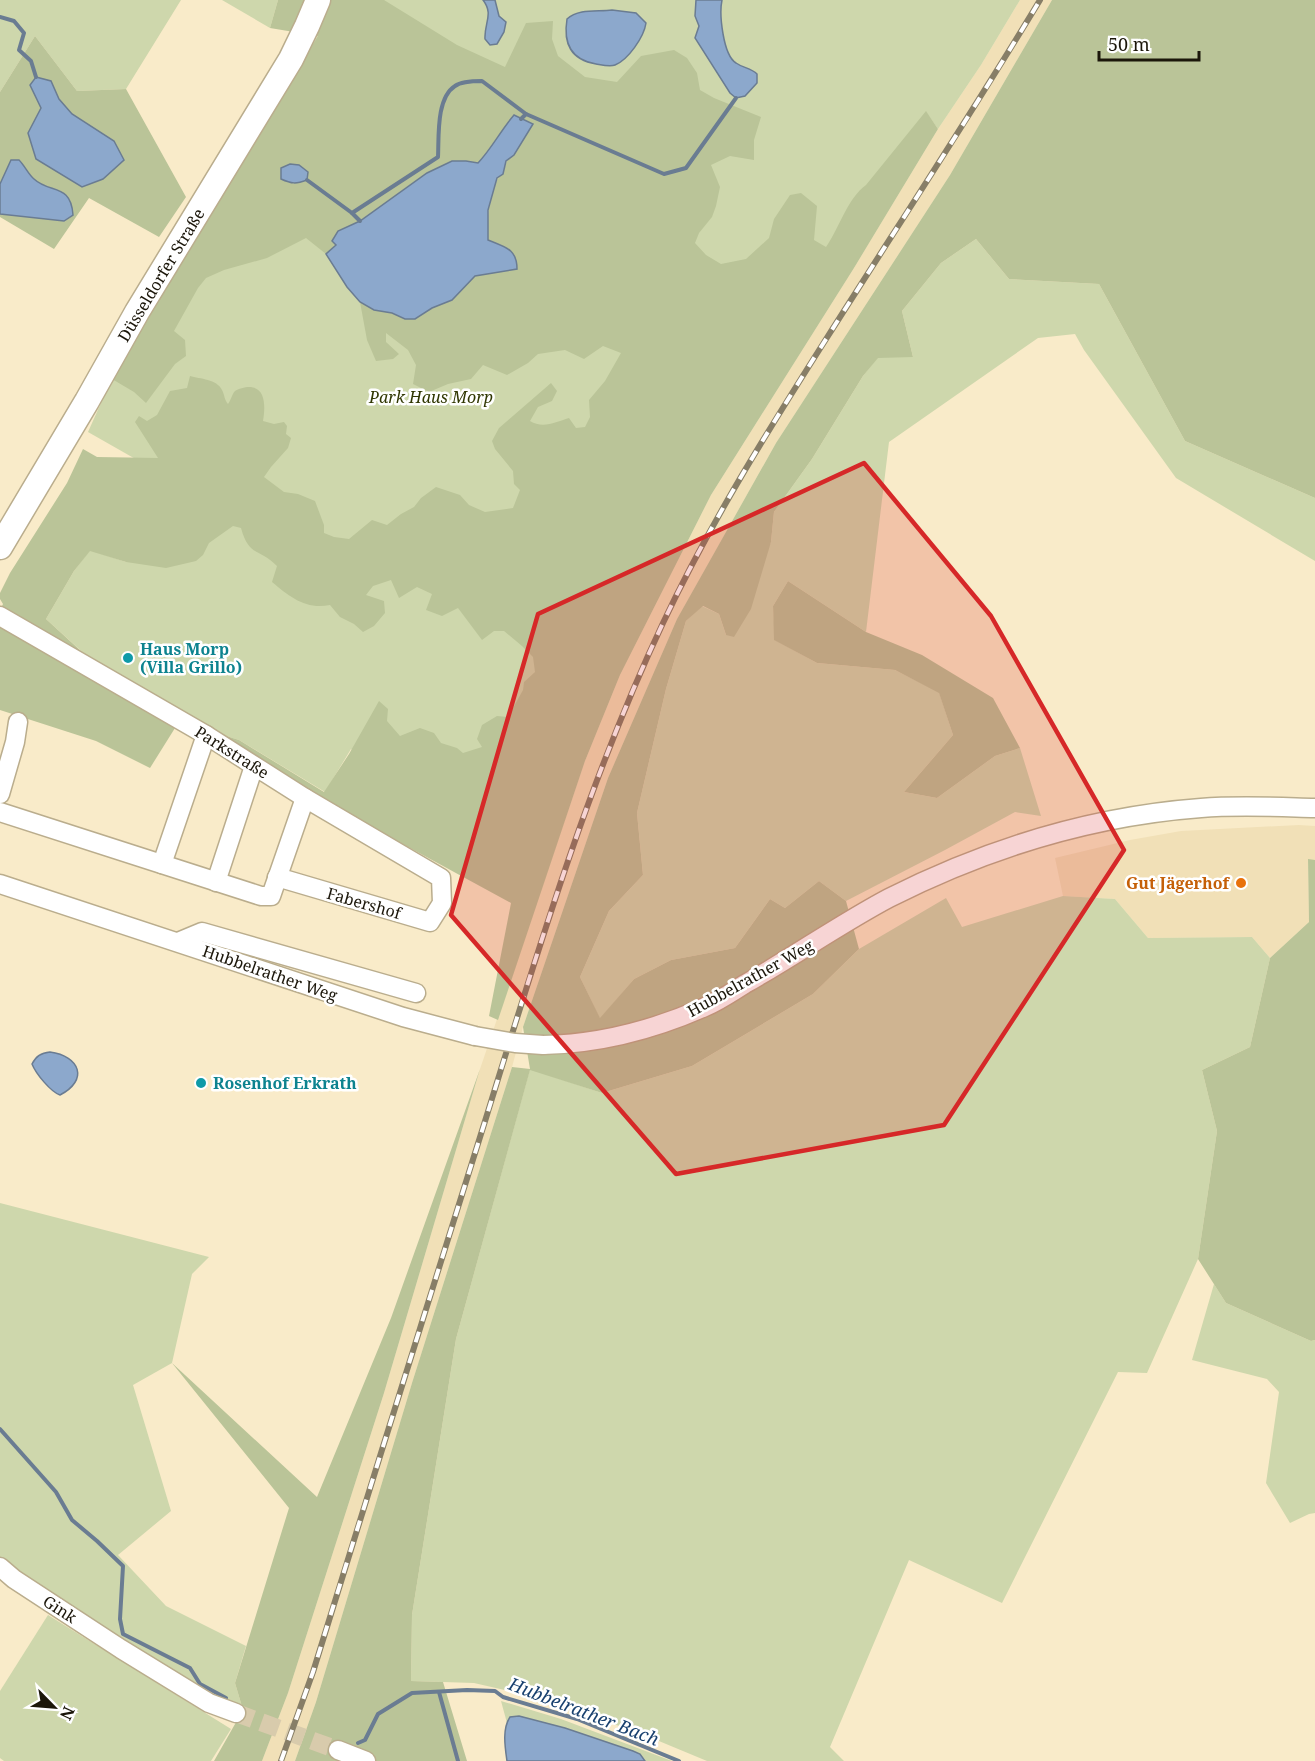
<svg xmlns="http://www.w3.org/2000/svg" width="1315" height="1761" viewBox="0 0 1315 1761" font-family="'Noto Serif',serif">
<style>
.built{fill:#f1e0b7}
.green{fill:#ced7ac}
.forest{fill:#bac498}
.water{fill:#8ca8cc;stroke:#6a7c92;stroke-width:1.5}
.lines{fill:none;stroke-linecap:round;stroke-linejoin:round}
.stream{stroke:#6a7c92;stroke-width:4}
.minor-tunnel{stroke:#d8cbac;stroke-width:18;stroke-dasharray:18 9;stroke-linecap:butt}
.minor-casing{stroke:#baad8d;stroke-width:21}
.major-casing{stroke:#baad8d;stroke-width:27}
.minor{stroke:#fff;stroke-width:18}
.major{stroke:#fff;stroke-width:24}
.rail-casing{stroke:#877e67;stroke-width:6}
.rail{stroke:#fff;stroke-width:4;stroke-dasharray:11;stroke-linecap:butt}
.minor-bridge-casing{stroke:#baad8d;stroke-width:21;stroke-linecap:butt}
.minor-bridge{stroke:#fff;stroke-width:18}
.marked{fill:#d62828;fill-opacity:0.2;stroke:#d62828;stroke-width:4.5;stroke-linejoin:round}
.culture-dot{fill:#0f9aa8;stroke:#fff;stroke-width:2}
.food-dot{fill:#e8710a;stroke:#fff;stroke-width:2}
.labels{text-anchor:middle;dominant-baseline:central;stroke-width:5;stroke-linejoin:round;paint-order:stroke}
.street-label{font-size:16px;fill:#1b160a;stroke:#fff}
.park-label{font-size:16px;font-style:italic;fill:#303702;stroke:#fff}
.culture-label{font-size:16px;font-weight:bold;fill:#0d838f;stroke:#fff;text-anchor:start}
.food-label{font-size:16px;font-weight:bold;fill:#c56008;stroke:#fff;text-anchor:end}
.water-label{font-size:18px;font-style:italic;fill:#19416f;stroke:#fff}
</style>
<rect width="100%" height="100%" fill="#f9ebc9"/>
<!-- built -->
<g class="built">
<polygon points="1020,0 1052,0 950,175 776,443 677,619 608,778 523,1027 512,1067 412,1383 316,1702 295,1761 262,1761 288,1693 384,1393 480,1069 585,761 620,675 711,495 854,268 938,129 981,65"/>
<polygon points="1299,825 1315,826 1315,860 1308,860 1309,922 1270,958 1252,937 1148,938 1115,899 1063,896 1055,858 1130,840 1181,831"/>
</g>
<!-- green -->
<g class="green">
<polygon points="0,0 181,0 126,89 77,91 35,36 0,92"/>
<polygon points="222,0 278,0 270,28"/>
<polygon points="334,0 1020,0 981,65 938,129 926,112 777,341 512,903 351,749 325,792 239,740 195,726 99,667 46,619 74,571 90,550 126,562 146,465 88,432 109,385 318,35"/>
<polygon points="976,239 1009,279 1099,284 1185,441 1315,498 1315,561 1176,478 1084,350 1075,334 1038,338 889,442 866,632 788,581 773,606 775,640 817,663 895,670 939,692 953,735 904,792 937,798 995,756 1020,748 1041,816 1015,812 945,850 846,901 819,881 785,908 770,899 735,948 671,960 634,979 600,1019 580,977 609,911 643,875 637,813 666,689 686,621 702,606 719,614 726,635 771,542 774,512 812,459 863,376 878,357 913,357 902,311 941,263"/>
<polygon points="1063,896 1115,899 1148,938 1252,937 1270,958 1250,1047 1202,1070 1217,1131 1198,1259 1147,1373 1118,1372 1002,1603 909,1560 830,1747 844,1761 707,1761 630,1729 592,1718 553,1701 474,1683 411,1681 412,1615 456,1339 530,1069 602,1093 692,1066 813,994 859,949 946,898 962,927"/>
<polygon points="0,1203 209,1257 192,1274 172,1363 133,1385 171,1511 118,1555 166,1606 246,1646 235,1683 243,1710 155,1660 11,1566 0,1557"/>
<polygon points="1214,1284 1226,1303 1311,1341 1315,1340 1315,1513 1309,1514 1290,1523 1266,1483 1279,1392 1267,1379 1192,1360"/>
<polygon points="48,1615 231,1729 211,1761 4,1761 0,1758 0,1691"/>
<polygon points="501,1701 561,1719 672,1761 645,1761 640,1754 632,1751 565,1728 511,1717 507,1723"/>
</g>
<!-- forest -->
<g class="forest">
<path d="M 278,0 L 384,0 L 457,45 L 505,67 L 526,23 L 553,21 L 552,39 L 558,56 L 585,77 L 617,82 L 641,56 L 674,50 L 687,58 L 697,73 L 700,90 L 714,98 L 761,117 L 754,140 L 754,160 L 730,156 L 711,165 L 720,187 L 716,206 L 712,217 L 699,233 L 695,243 L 706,255 L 721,264 L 746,259 L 769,238 L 774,219 L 790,195 L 801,193 L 817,206 L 814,240 L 826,247 C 840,227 847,199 866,185 L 926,111 L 938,129 L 854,268 L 711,495 L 620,675 L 585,761 L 498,1020 L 489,1016 L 511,903 L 366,824 L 195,726 L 239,740 L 324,792 L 349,754 L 379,701 L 388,709 L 387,721 L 400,736 L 420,728 L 434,733 L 441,743 L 457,748 L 463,753 L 482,747 L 477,739 L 482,725 L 497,716 L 508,717 L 523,690 L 524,682 L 535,672 L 533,657 L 522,646 L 504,631 L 494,631 L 482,640 L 458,608 L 442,616 L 426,610 L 432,594 L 417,587 L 399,598 L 391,580 L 373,586 L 366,595 L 384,601 L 385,613 L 374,626 L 363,632 L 354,624 L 340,617 L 330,605 C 306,610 290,597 272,582 L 277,566 C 259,548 249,557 241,528 L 233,526 L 209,543 L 203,555 L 196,561 L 166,568 L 126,562 L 90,551 L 74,571 L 46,619 L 93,662 L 87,674 L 175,728 L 150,768 L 96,741 L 0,710 L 0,611 L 3,604 L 0,599 L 0,593 L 10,573 L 67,483 L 83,449 L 97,457 L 158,458 L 135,422 L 139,416 L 147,421 L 157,415 L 170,391 L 187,388 L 190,376 C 200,379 217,379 222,390 C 225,396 224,399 228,404 C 231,400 232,394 235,391 C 238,389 245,387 249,387 C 267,387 265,409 263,421 L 274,424 L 284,422 L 287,426 L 286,434 L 291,438 L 288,448 L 271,467 L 264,477 L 284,492 L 298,494 L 315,501 L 324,525 L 324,533 L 334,537 L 349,539 L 372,520 L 387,525 L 401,514 L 414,507 L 421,498 L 436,487 L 460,495 L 469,505 L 485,512 L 513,508 L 520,490 L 514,484 L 513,471 L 495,449 L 492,441 L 499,428 L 551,383 L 557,391 L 552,401 L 538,407 L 530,421 C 543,429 556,422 569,418 L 576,428 L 585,427 L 590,417 L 589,400 L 605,381 L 621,353 L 603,346 L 584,359 L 565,350 L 538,354 L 528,363 L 507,375 L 483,365 L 471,379 L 448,384 L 429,392 L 413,384 L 416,365 L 408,350 L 386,333 L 386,342 L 399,354 L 393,359 L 376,361 L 367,340 L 360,302 L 374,310 L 392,313 L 405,319 L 415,319 L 432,308 L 452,300 L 475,276 L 515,269 L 501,246 L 488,241 C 488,221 487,187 503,173 L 521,119 L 514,115 L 478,163 C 435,154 394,201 359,221 C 353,225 345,228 338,231 L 336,244 L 326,254 L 306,238 L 267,258 L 224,270 L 206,278 L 198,288 L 174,331 L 185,340 L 186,356 L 175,364 L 146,403 L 134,392 L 112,379 L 318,36 L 270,28 Z"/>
<polygon points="1052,0 1315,0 1315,498 1185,441 1099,284 1009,279 976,239 941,263 902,311 913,357 878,358 863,376 812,459 774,512 771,542 751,609 734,637 726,635 719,614 703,606 686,621 666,689 637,813 643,875 609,911 580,977 600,1018 634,979 671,960 735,948 770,899 785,908 819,881 846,901 859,949 813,994 692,1066 602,1093 530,1070 456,1339 412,1615 411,1681 443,1682 467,1761 295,1761 316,1702 412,1383 512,1067 530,1069 523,1027 608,778 677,619 776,443 950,175"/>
<polygon points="35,36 77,91 126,89 186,197 159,237 89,198 54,249 0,217 0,92"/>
<polygon points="788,581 866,632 922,655 993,698 1020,748 995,756 937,798 904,792 953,735 939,693 895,670 817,663 774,640 773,606"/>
<polygon points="1308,859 1315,860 1315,1340 1311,1341 1226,1303 1198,1259 1217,1131 1202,1070 1250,1047 1270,958 1309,922"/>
<polygon points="480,1069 384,1393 288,1693 262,1761 214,1761 243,1710 235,1683 289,1508 172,1363 317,1497 391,1318"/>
</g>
<!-- water -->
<g class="water">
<path d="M 483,0 L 495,0 L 499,16 L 506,22 L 504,32 L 497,44 L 490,45 L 485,39 C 484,23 494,14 483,0 Z"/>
<path d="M 696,0 L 722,0 C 719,14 723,55 736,63 C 743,68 751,68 757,74 L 757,83 L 745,96 L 736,98 L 730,93 L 695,38 L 699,26 L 695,16 Z"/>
<path d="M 612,10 L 636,13 L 646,23 C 644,37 628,60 615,65 C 610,67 602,65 596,64 C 571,60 563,44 567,19 C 579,8 598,12 612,10 Z"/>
<polygon points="36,77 51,81 59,99 72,114 114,141 124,160 103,179 82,187 36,159 28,133 41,108 30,85"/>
<path d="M 514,115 L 533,124 L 514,155 L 506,161 L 503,174 L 497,178 L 488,210 L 488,240 C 504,247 517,248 517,269 L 475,276 L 452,300 L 432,308 L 415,319 L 405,319 L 392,313 L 374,310 L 360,302 L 347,287 L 326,254 L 336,245 L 332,241 L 338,231 L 360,221 L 427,173 L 452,161 L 466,161 L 478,163 C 492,148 501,130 514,115 Z"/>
<path d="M 11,160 L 19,160 C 25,166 28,174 34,179 C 50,194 71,183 73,215 L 64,221 L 0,214 L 0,184 Z"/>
<path d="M 290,164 L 299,165 L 308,172 L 307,180 C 296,184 292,184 281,179 L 281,168 Z"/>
<path d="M 50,1052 C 80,1056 89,1080 60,1095 C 51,1092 36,1074 32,1064 C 36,1056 41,1053 50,1052 Z"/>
<path d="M 519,1716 L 565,1728 L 633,1751 L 640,1754 L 645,1761 L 507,1761 C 505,1747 502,1729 510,1717 Z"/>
</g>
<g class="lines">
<!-- stream -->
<g class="stream">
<polyline points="0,17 14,21 24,33 19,50 31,61 36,77"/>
<polyline points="521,119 526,114 664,174 686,168 736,98"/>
<path d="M 307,180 L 352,213 L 438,157 C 439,137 436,98 455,86 C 462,81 474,81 482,81 L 526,114"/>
<polyline points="352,213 360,221"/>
<polyline points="0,1429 56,1492 72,1520 97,1541 123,1566 120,1619 123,1634 190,1668 200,1684 226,1698"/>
<polyline points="439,1692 458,1761"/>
<polyline points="358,1743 365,1740 378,1714 412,1693 467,1690 495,1691 503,1697 577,1719 679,1761"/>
</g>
<!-- minor-tunnel -->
<polyline class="minor-tunnel" points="236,1713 338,1750"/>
<!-- minor casing -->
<g class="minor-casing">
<g id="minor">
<polyline points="0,616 206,735 305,798 441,878 442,903 430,922 277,877"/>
<polyline points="0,794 15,742 18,722"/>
<polyline points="0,812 261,896 271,896 305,798"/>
<polyline points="162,864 206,735"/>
<polyline points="216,882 254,766"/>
<polyline points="0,884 403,1017 475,1036"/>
<polyline points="178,942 202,932 416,993"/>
<path d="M 543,1045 C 600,1044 653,1030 705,1007 C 719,1001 732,992 745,984 C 793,957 840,924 889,898 C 986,849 1093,816 1201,808 C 1239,805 1277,807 1315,808"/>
<polyline points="0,1567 14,1579 121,1649 209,1703 236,1713"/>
<polyline points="338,1750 366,1761"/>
</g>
</g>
<!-- major casing -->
<g class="major-casing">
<polyline id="major" points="0,547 87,401 137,312 291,59 307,26 318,0"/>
</g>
<!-- minor -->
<use href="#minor" class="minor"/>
<!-- major -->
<use href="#major" class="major"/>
<!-- rail casing -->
<g class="rail-casing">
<path id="rail" d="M 281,1761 L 313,1672 C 370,1487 428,1303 486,1118 C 538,950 588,782 663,623 C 710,523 769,429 828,336 C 899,224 972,113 1040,0"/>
</g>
<!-- rail -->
<use href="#rail" class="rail"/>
<!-- minor-bridge casing -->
<g class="minor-bridge-casing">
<polyline id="minor-bridge" points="475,1036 515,1043 543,1045"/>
</g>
<!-- minor-bridge -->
<use href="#minor-bridge" class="minor-bridge"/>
</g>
<!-- marked area -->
<path class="marked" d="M 864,463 L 991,616 L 1124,850 L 944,1125 L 676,1174 L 451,915 L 538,614 Z"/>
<!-- markers -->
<g class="culture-dot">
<circle cx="128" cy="658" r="6"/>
<circle cx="201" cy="1083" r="6"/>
</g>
<circle class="food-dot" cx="1241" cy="883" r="6"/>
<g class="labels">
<!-- street labels -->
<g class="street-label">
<text transform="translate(161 275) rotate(-59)">Düsseldorfer Straße</text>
<text transform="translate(232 752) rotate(32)">Parkstraße</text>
<text transform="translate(364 903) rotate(16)">Fabershof</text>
<text transform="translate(270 973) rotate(19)">Hubbelrather Weg</text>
<text transform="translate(750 978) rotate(-29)">Hubbelrather Weg</text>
<text transform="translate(60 1609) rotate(33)">Gink</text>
</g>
<!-- park labels -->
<g class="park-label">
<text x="431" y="397">Park Haus Morp</text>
</g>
<!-- culture labels -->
<g class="culture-label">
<text x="140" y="649">Haus Morp<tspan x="140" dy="18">(Villa Grillo)</tspan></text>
<text x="213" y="1083">Rosenhof Erkrath</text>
</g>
<!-- food labels -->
<g class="food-label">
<text x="1229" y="883">Gut Jägerhof</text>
</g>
<!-- water labels -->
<g class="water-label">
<text transform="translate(584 1711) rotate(21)">Hubbelrather Bach</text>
</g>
</g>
<!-- north arrow -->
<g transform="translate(54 1707) rotate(115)" stroke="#ffffff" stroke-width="4.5" paint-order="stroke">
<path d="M0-4.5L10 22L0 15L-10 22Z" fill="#1b160a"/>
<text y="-9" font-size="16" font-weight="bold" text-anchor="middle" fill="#1b160a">N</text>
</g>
<!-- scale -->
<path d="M1099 51v9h100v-9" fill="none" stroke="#1b160a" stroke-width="3"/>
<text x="1108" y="51" font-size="18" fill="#1b160a" stroke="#ffffff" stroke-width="4.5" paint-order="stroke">50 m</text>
</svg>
